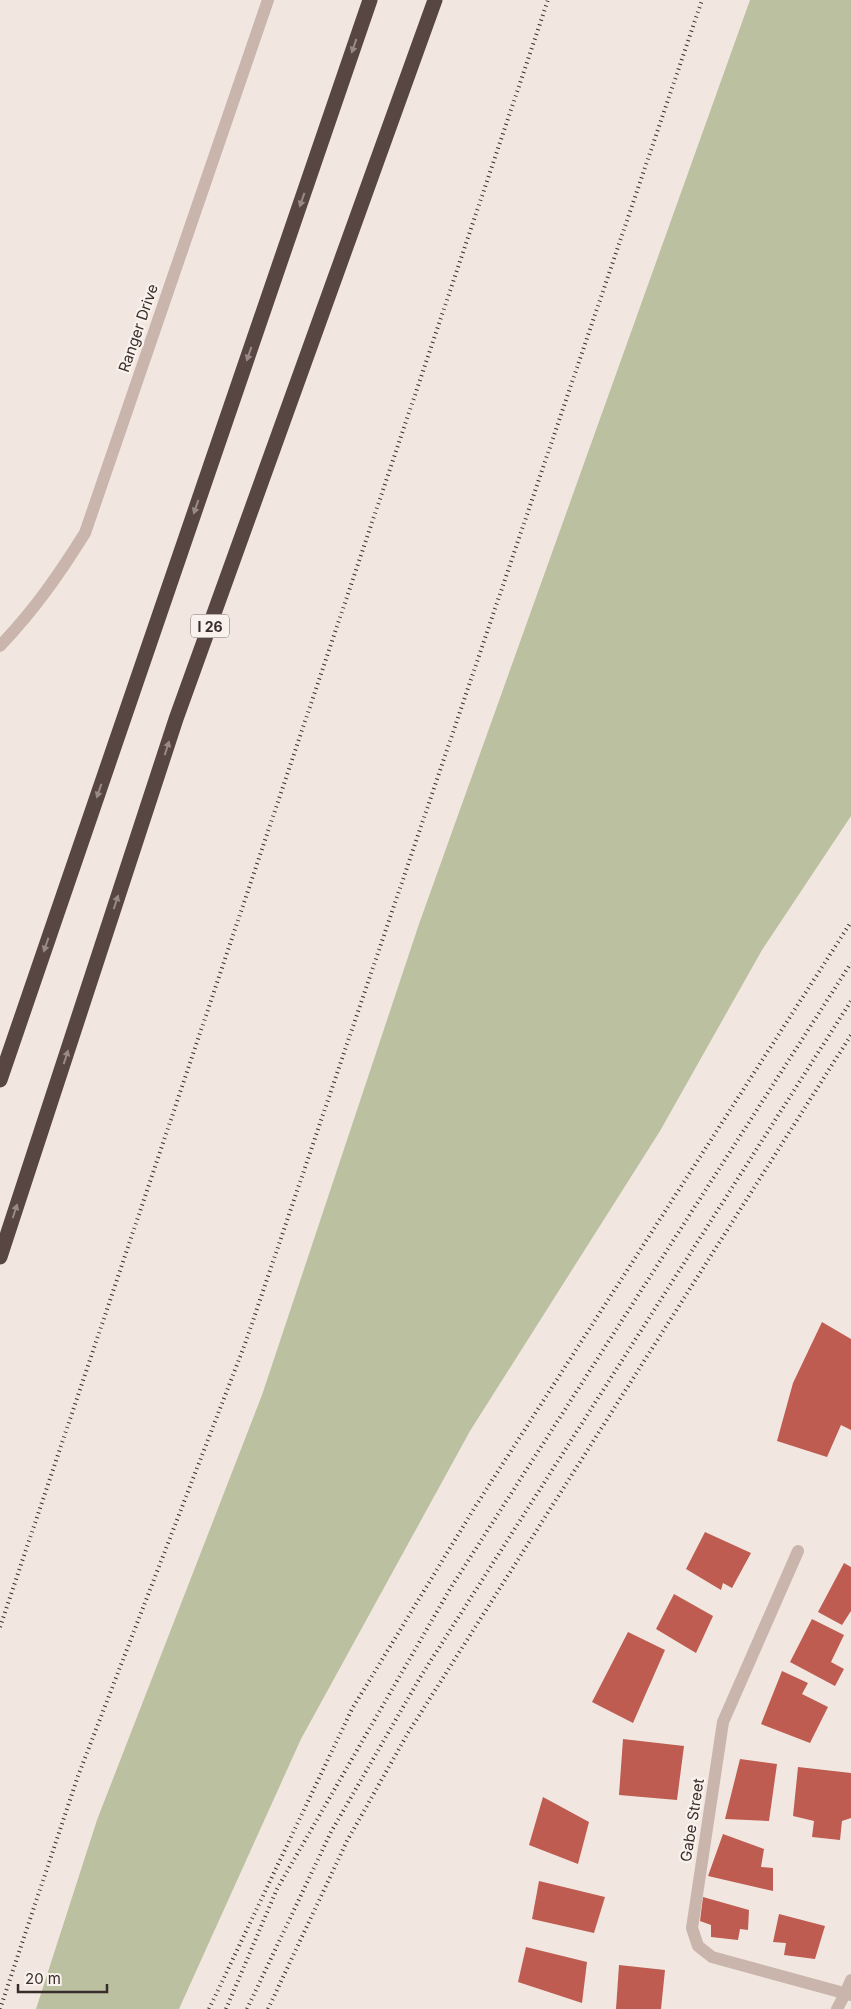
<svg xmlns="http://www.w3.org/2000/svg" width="851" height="2009" viewBox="0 0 851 2009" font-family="Inter,sans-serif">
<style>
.green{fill:#bac0a0}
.building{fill:#be5c51}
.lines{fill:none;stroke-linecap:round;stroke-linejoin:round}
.lane{stroke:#c9b5ac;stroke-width:12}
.street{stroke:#c9b5ac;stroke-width:12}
.highway{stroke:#584642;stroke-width:15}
.rail{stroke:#382d2b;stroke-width:4;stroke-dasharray:1 4;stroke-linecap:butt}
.oneway{fill:#988a86}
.labels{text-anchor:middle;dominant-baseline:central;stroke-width:4.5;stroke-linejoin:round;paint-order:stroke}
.shield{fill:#f9f1ec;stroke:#726865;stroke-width:1}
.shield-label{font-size:14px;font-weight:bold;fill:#382d2b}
.street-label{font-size:15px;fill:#382d2b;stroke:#f9f1ec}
</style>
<rect width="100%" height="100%" fill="#f2e7e0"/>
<!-- green -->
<polygon class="green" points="750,0 851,0 851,816 762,950 660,1131 470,1431 301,1739 179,2009 36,2009 97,1820 262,1395 419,924"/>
<!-- building -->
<g class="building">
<polygon points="822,1322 851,1339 851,1430 841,1425 827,1457 777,1441 793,1383"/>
<polygon points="705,1532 751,1553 732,1588 723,1583 721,1590 686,1569"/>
<polygon points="844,1563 851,1567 851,1611 842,1625 818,1612"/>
<polygon points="674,1594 713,1616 696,1653 656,1629"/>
<polygon points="812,1619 844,1635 831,1662 844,1669 835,1686 790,1662"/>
<polygon points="628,1632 665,1650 633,1723 592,1702"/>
<polygon points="782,1671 808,1683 802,1694 828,1707 810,1743 761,1724"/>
<polygon points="623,1739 684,1746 677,1800 619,1795"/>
<polygon points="740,1759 777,1764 769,1821 725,1819"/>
<polygon points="798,1767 851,1773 851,1818 842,1821 840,1840 812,1837 814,1821 793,1816"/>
<polygon points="543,1797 589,1822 578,1864 529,1845"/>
<polygon points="723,1834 764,1849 761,1867 773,1868 773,1891 708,1876"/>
<polygon points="539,1881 605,1897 594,1933 532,1919"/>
<polygon points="703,1897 749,1910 748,1930 740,1929 738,1940 711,1937 711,1925 700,1921"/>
<polygon points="779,1914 825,1926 815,1959 784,1955 786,1943 773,1942"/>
<polygon points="526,1947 587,1962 582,2003 518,1982"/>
<polygon points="619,1965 665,1970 661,2009 616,2009"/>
</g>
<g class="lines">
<!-- lane -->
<polyline class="lane" points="837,2009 845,1994"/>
<!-- street -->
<g class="street">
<path d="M 0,646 C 35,609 58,576 85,533 L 268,0"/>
<polyline points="798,1551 723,1722 692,1928 698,1946 712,1957 851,1995"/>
<polyline points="845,1994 851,1980"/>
</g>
<!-- highway -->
<g class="highway">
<polyline points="0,1080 370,0"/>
<polyline points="0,1257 176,719 435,0"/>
</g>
<!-- rail -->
<g class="rail">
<polyline points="0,1627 548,0"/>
<polyline points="0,2009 78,1776 245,1344 702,0"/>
<polyline points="209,2009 352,1709 475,1507 851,922"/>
<polyline points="226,2009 277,1889 450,1589 851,963"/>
<polyline points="247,2009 331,1832 421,1676 851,1001"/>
<polyline points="268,2009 347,1841 408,1733 851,1035"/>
</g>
</g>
<!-- one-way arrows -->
<defs><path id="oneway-solid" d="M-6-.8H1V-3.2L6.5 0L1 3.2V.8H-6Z" transform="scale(1.25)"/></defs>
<g class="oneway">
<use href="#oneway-solid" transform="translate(354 46) rotate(109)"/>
<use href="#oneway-solid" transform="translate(302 200) rotate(109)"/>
<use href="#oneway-solid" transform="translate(249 354) rotate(109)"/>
<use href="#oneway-solid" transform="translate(196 507) rotate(109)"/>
<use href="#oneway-solid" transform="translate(167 748) rotate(-72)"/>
<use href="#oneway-solid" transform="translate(99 791) rotate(109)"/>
<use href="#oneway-solid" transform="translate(116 902) rotate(-72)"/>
<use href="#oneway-solid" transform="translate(46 945) rotate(109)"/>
<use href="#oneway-solid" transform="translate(66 1057) rotate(-72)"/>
<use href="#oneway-solid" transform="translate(15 1211) rotate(-72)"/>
</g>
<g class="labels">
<!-- shield labels -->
<rect class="shield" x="191" y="614.5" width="38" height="23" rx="4"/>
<g class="shield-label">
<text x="210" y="626">I 26</text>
</g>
<!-- street labels -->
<g class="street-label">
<text transform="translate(138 328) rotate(-71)">Ranger Drive</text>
<text transform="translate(692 1820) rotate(-81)">Gabe Street</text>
</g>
</g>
<!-- scale -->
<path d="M18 1984v8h89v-8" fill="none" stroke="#382d2b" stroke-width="2.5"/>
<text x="25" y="1984" font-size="15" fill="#382d2b" stroke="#f9f1ec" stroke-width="4" paint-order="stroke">20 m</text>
</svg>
